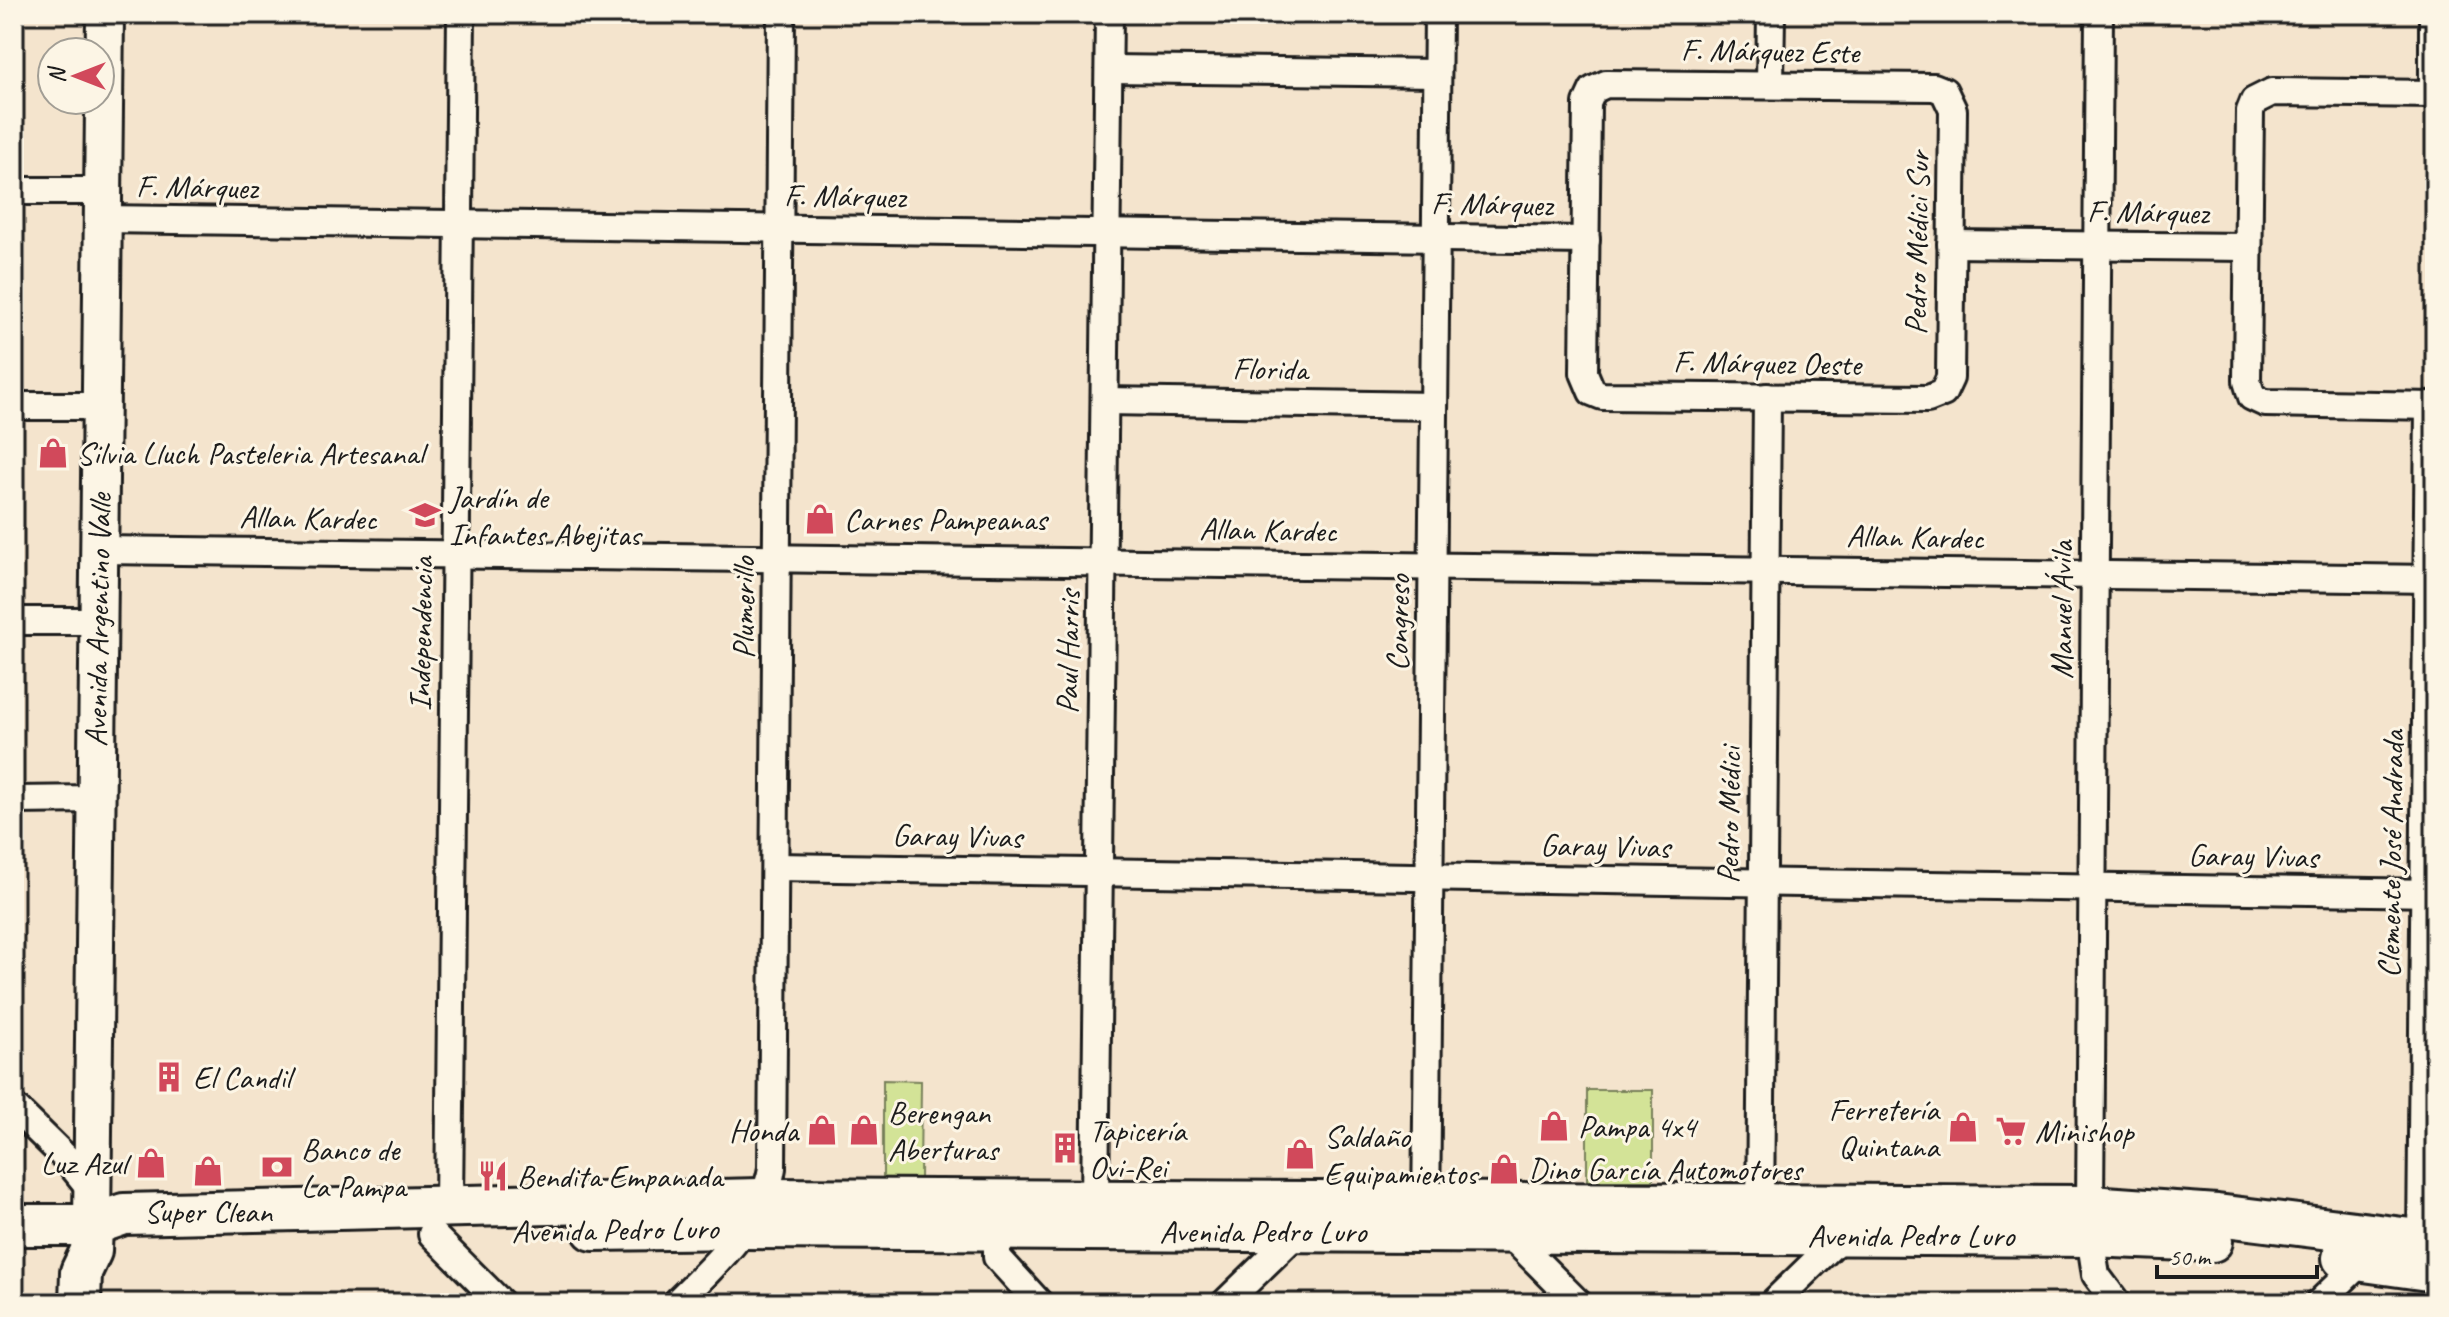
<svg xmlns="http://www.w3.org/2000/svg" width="2449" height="1317" viewBox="0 0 2449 1317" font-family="Caveat,sans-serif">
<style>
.green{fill:#d3e397;stroke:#78805a;stroke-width:2}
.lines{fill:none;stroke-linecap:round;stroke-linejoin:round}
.minor-casing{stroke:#1c1c1c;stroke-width:32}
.secondary-casing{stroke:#1c1c1c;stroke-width:42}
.primary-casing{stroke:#1c1c1c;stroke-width:46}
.minor{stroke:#fcf5e5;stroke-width:26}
.secondary{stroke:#fcf5e5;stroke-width:36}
.primary{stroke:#fcf5e5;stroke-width:40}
.labels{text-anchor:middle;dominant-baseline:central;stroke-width:6;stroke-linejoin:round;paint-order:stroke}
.street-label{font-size:32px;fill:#1c1c1c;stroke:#fcf5e5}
.poi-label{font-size:32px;fill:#1c1c1c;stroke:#fcf5e5;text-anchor:start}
</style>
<rect width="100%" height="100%" fill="#f4e4cd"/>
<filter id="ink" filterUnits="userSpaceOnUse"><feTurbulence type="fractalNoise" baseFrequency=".0125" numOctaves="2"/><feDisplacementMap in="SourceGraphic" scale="16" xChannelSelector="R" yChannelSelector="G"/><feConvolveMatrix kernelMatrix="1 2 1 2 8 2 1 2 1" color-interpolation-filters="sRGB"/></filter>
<g filter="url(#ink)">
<!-- green -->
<g class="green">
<polygon points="883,1080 921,1081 920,1180 883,1179"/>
<rect x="1587" y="1090" width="66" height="91"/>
</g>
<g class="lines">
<!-- minor casing -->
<g class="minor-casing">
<g id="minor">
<polyline points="1109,69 1437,73"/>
<polygon points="1606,84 1934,87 1944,91 1953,110 1950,378 1943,393 1928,399 1602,396 1592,392 1584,373 1587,103 1593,90"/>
<polyline points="1770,85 1771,14"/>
<polyline points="2433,94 2433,14"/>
<polyline points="2435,94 2272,92 2254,101 2250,111 2247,381 2252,397 2265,403 2435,406"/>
<polyline points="14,191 103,191"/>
<polyline points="102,219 1586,240"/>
<polyline points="1951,244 2248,247"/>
<polyline points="1105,401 1434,406"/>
<polyline points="14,406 101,406"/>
<polyline points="99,550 2435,579"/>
<polyline points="14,621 99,621"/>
<polyline points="14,800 96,799"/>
<polyline points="775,867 2435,893"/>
<polyline points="14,1107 65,1157 93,1192"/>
<polyline points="1082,1205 1095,1201 1109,14"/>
<polyline points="449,1206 461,14"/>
<polyline points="2090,1206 2099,14"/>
<polyline points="1426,1218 1438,14"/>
<polyline points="1760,1219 1767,397"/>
<polyline points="1019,1228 1009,1230 997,1240 997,1257 1039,1303"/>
<polyline points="1508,1233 1578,1303"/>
<polyline points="432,1234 501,1303"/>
<polyline points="2090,1236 2096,1275 2117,1303"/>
<polyline points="2409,1247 2421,1240 2429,405"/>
<path d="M 676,1303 C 712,1268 764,1220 772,1168 L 781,14"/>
<polyline points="1225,1303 1299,1231"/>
<polyline points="1773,1303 1848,1230"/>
<polyline points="2319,1303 2362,1261 2371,1256"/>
</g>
</g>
<!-- secondary casing -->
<g class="secondary-casing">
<polyline id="secondary" points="92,1225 105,14"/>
</g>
<!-- primary casing -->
<g class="primary-casing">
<g id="primary">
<polyline points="14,1225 92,1225 124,1214 760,1199 2090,1206 2217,1215 2435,1242"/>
<polyline points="593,1230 743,1228 2090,1236 2212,1241"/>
<polyline points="2343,1258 2435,1271"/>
<polyline points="80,1303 81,1272 91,1251 92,1225"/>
</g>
</g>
<!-- minor -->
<use href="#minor" class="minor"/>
<!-- secondary -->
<use href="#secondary" class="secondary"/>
<!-- primary -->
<use href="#primary" class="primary"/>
</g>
</g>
<!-- icons -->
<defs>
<g id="shop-bare" transform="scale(2.4)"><path d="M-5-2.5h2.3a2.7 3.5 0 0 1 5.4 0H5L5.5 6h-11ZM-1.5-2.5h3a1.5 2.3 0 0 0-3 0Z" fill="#d1495b" stroke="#fcf5e5" stroke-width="2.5" paint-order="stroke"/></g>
<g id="school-bare" transform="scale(2.4)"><path d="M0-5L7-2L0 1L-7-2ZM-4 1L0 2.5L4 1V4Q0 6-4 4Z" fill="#d1495b" stroke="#fcf5e5" stroke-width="2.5" paint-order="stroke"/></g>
<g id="building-bare" transform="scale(2.4)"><path d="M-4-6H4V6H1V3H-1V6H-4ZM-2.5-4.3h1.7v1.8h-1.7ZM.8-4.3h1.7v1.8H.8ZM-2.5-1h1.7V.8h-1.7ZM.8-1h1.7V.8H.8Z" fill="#d1495b" stroke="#fcf5e5" stroke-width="2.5" paint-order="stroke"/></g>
<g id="supermarket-bare" transform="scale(2.4)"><path d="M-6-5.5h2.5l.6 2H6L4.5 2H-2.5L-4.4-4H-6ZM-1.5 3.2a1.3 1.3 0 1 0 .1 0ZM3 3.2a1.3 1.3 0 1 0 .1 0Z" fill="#d1495b" stroke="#fcf5e5" stroke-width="2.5" paint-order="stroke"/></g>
<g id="bank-bare" transform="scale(2.4)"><path d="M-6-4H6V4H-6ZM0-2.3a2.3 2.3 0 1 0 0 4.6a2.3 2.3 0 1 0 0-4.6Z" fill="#d1495b" stroke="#fcf5e5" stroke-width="2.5" paint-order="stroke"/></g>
<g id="restaurant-bare" transform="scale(2.4)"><path d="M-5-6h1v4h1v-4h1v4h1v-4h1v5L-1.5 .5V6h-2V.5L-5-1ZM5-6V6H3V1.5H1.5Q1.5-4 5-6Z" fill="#d1495b" stroke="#fcf5e5" stroke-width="2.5" paint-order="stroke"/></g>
</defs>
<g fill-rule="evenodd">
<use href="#shop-bare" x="53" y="453"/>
<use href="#school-bare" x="425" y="515"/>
<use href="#shop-bare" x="820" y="519"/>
<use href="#building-bare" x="169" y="1077"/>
<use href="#shop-bare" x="1554" y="1126"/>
<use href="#shop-bare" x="1963" y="1127"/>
<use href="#shop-bare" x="822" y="1130"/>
<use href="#shop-bare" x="864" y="1130"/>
<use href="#supermarket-bare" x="2011" y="1131"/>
<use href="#building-bare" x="1065" y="1148"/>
<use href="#shop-bare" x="1300" y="1154"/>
<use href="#shop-bare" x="151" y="1163"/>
<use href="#bank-bare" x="277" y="1167"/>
<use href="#shop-bare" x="1504" y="1169"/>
<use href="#shop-bare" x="208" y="1171"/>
<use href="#restaurant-bare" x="493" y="1176"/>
</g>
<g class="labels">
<!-- street labels -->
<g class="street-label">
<text transform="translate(1770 51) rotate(1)">F. Márquez Este</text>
<text transform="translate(197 187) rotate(1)">F. Márquez</text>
<text transform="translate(845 196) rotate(1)">F. Márquez</text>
<text transform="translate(1492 204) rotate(1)">F. Márquez</text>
<text transform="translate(2148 212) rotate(1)">F. Márquez</text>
<text transform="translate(1917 243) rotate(-89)">Pedro Médici Sur</text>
<text transform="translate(1767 363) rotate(1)">F. Márquez Oeste</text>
<text transform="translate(1270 369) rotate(1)">Florida</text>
<text transform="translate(308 518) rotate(1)">Allan Kardec</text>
<text transform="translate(1268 530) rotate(1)">Allan Kardec</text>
<text transform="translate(1915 537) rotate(1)">Allan Kardec</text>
<text transform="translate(743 608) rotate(-90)">Plumerillo</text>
<text transform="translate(2061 610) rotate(-90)">Manuel Ávila</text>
<text transform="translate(98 620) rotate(-89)">Avenida Argentino Valle</text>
<text transform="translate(1398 623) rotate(-89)">Congreso</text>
<text transform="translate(421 634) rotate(-89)">Independencia</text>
<text transform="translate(1068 652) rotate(-89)">Paul Harris</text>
<text transform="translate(1729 815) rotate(-89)">Pedro Médici</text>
<text transform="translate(957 836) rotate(1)">Garay Vivas</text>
<text transform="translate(1605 846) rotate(1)">Garay Vivas</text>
<text transform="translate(2391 854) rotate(-89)">Clemente José Andrada</text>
<text transform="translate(2253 856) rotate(1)">Garay Vivas</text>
<text transform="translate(615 1230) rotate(-1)">Avenida Pedro Luro</text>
<text x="1263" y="1231">Avenida Pedro Luro</text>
<text x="1911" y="1235">Avenida Pedro Luro</text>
</g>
<!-- poi labels -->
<g class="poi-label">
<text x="77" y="453">Silvia Lluch Pasteleria Artesanal</text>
<text x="449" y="497">Jardín de<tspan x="449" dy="37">Infantes Abejitas</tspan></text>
<text x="844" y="519">Carnes Pampeanas</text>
<text x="193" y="1077">El Candil</text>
<text x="1939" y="1109" text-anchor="end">Ferretería<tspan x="1939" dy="37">Quintana</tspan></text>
<text x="888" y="1112">Berengan<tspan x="888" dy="37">Aberturas</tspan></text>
<text x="1578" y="1126">Pampa 4x4</text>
<text x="798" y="1130" text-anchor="end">Honda</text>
<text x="1089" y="1130">Tapicería<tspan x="1089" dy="37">Ovi-Rei</tspan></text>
<text x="2035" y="1131">Minishop</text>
<text x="1324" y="1136">Saldaño<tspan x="1324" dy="37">Equipamientos</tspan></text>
<text x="301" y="1149">Banco de<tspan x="301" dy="37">La Pampa</tspan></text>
<text x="127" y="1163" text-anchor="end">Luz Azul</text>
<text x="1528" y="1169">Dino García Automotores</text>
<text x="517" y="1176">Bendita Empanada</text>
<text x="208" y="1211" text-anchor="middle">Super Clean</text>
</g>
</g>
<!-- margin -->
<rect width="2449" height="1317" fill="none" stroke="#fcf5e5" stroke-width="48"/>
<rect x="24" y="24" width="2401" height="1269" fill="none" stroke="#1c1c1c" stroke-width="3" filter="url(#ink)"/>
<!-- north arrow -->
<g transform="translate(76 76) rotate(270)"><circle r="38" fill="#fcf5e5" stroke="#a29e95" stroke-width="2"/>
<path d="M0-6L14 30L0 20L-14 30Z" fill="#d1495b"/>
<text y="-12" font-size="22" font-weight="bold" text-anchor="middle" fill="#1c1c1c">N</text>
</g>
<!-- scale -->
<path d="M2157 1265v12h160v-12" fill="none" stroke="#1c1c1c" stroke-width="4"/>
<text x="2169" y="1265" font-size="24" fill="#1c1c1c" stroke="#fcf5e5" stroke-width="6" paint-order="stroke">50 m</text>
</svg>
